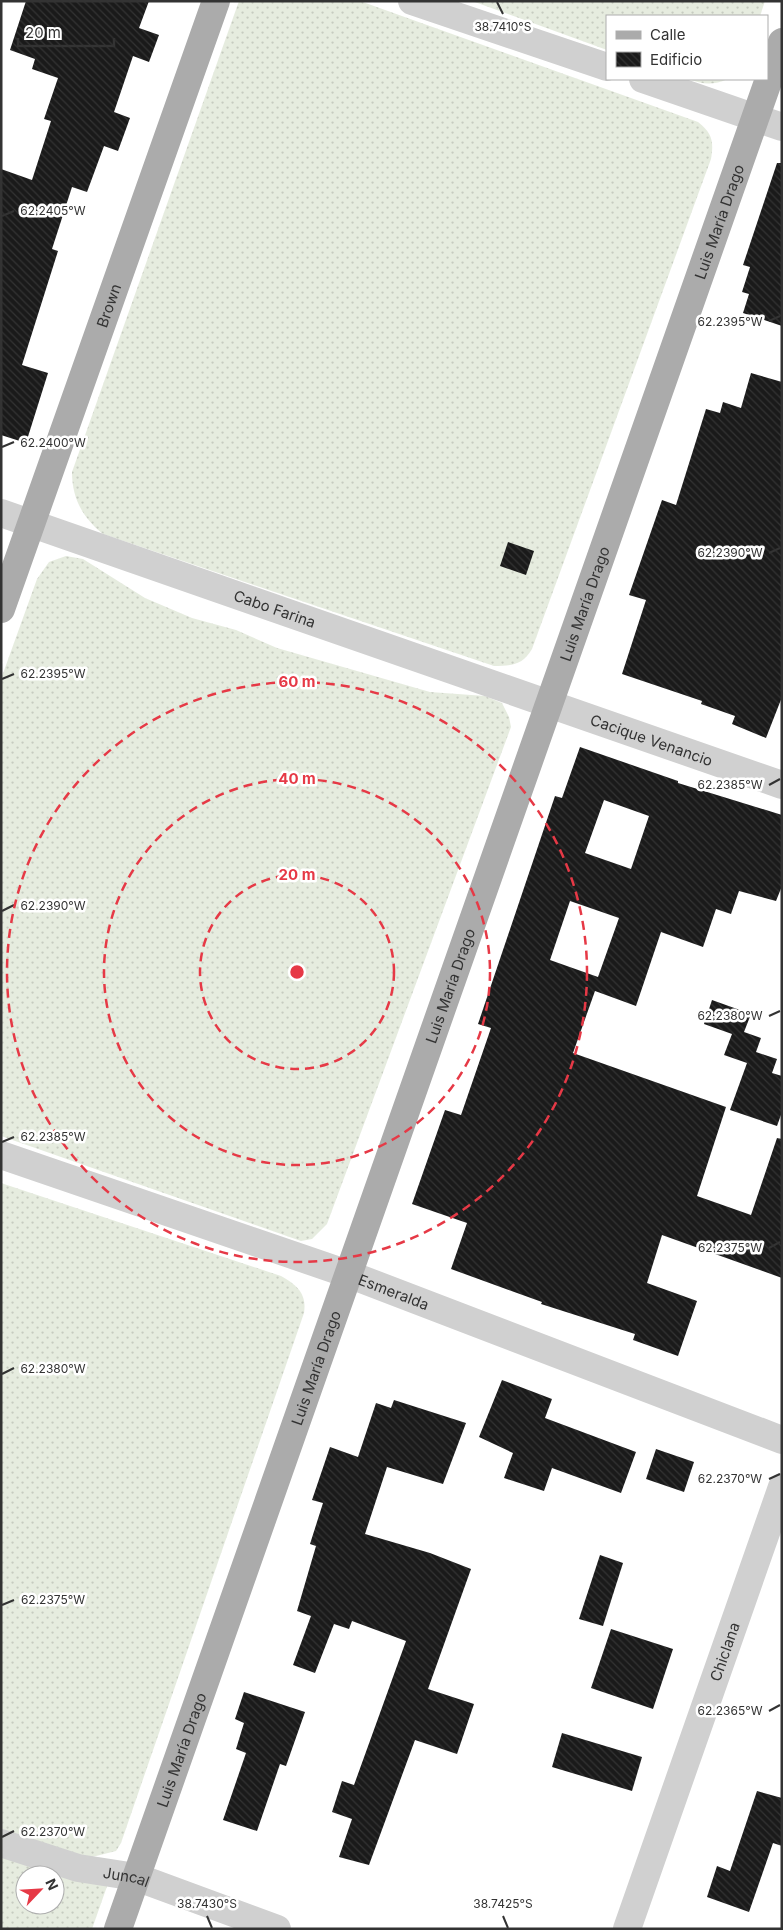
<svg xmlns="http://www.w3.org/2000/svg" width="783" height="1930" viewBox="0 0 783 1930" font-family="Inter,sans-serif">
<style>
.grass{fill:url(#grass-dots)}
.building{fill:url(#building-back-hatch);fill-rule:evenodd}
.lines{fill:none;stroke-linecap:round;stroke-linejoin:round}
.street{stroke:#d0d0d0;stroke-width:28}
.primary{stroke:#ababab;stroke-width:28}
.ticks{fill:none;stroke:#333;stroke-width:2}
.ring{fill:none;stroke:#e63946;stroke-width:2.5;stroke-dasharray:9 6}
.labels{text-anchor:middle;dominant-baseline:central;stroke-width:5;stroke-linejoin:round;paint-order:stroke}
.street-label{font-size:15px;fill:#333;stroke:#fff}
.ticks-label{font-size:12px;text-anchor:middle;fill:#333;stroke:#fff;stroke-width:5;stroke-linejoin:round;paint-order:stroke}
.centre{fill:#e63946;stroke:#fff;stroke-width:2.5}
.ring-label{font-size:15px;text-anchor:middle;font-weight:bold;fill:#e63946;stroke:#fff;stroke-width:5;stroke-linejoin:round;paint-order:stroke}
</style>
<defs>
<pattern id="grass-dots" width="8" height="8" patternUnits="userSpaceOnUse" patternTransform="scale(1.25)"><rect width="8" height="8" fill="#e6ecdf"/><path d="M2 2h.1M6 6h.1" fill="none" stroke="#c6cbc0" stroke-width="1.8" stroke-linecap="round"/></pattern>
<pattern id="building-back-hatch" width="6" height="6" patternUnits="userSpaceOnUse" patternTransform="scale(1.25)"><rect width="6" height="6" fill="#1a1a1a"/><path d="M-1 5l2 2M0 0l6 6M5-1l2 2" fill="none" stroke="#333"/></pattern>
</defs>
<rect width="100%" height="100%" fill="#fff"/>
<!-- grass -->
<g class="grass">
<path d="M 239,1 L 360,1 L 698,122 C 712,133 714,141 711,159 L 532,649 C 523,665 511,666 494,666 L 103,534 C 82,517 72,498 72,472 Z"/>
<polygon points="472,1 765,1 760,16 607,16 607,50"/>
<path d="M 687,79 L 728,79 C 712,86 703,84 687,79 Z"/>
<polygon points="66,556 83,559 145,598 192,618 236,630 277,648 430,692 485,696 502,703 509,717 511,727 327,1224 312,1239 301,1241 1,1136 1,679 37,579 49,562"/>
<path d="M 1,1183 L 281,1276 C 297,1285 307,1294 304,1313 L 121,1843 L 116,1851 L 92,1857 L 70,1855 L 1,1830 Z"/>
<polygon points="1,1854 53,1875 25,1875 25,1905 55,1905 55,1875 67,1878 111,1875 92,1929 1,1929"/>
</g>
<!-- building -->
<g class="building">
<polygon points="26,1 149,1 139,28 159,35 149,62 133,56 114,112 130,118 118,151 104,146 87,192 72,187 52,249 58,251 22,365 48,373 26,443 1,435 1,169 32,180 51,121 44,119 58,78 32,69 35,59 10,50"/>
<polygon points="777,163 782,163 782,326 743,313 749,294 742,292 750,267 743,265"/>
<polygon points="751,373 782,382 782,697 766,738 732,724 735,716 701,704 702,701 622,674 646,600 629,595 662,500 676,505 706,409 720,413 723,402 741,408"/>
<polygon points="508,542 534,551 526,575 500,566"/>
<path d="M 580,747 L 678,781 L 678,783 L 782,815 L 782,886 L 776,901 L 739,891 L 731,914 L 716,909 L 703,947 L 661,932 L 636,1006 L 595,991 L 573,1053 L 726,1107 L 697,1196 L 751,1215 L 777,1138 L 782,1139 L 782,1278 L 662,1235 L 647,1283 L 697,1301 L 678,1356 L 633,1340 L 635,1334 L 541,1304 L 542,1302 L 451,1269 L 467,1223 L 412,1204 L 445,1110 L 461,1115 L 491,1028 L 478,1024 L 555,796 L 562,798 ZM 604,800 L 649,816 L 631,869 L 585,853 ZM 570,901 L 619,918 L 598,977 L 550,960 Z"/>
<polygon points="712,1000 751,1014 744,1032 761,1038 756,1052 777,1059 772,1073 782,1076 782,1112 777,1126 730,1110 747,1063 724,1055 732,1034 704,1024"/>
<polygon points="502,1380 552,1399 545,1418 636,1452 621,1493 552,1468 544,1491 504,1478 513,1453 479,1437"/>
<polygon points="394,1400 466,1423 443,1484 387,1467 365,1534 430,1553 471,1569 428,1689 474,1704 457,1754 415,1740 369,1865 339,1857 352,1819 332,1812 342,1781 354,1785 406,1641 352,1621 349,1629 334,1624 315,1673 293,1665 311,1616 297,1611 316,1546 310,1544 323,1503 312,1500 330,1447 358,1457 376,1403 391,1408"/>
<polygon points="656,1449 694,1462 684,1492 646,1479"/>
<polygon points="600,1555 623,1563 603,1626 579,1619"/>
<polygon points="611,1629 673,1649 653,1709 591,1688"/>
<polygon points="244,1692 305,1712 286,1766 280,1764 257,1831 223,1820 246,1753 236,1749 244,1723 235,1719"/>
<polygon points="562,1733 642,1757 632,1791 552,1767"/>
<polygon points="757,1791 782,1798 782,1846 773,1843 749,1912 707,1897 717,1866 730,1871"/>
</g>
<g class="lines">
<!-- street -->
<g class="street">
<polyline points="412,1 607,67"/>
<polyline points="643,79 782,127"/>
<path id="s1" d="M 1,513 L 782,785"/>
<path id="s2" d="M 1,1155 L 348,1274 L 782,1440"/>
<path id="s3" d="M 1,1843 L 78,1868 L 136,1877 L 277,1929"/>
<path id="s4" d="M 627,1929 L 782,1487"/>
</g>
<!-- primary -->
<g class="primary">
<path id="s5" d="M 1,609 L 216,1"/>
<path id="s6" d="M 118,1929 L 782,42"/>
</g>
</g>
<!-- ticks -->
<path class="ticks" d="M 497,2 L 503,14M 2,216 L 14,211M 769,321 L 780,316M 2,447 L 14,442M 769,553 L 780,548M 2,679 L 14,674M 769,785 L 780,779M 2,911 L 14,905M 769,1016 L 780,1011M 2,1142 L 14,1137M 769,1248 L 780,1242M 2,1374 L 14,1368M 769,1479 L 780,1474M 2,1605 L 14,1600M 769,1711 L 780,1705M 2,1837 L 14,1831M 207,1916 L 212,1928M 503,1916 L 508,1928"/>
<!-- distance rings -->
<g class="ring">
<circle cx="297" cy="972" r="97"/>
<circle cx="297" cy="972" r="193"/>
<circle cx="297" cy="972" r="290"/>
</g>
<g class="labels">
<!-- street labels -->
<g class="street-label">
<text stroke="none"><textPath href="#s6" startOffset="1810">Luis María Drago</textPath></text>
<text stroke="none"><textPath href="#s5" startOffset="322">Brown</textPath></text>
<text stroke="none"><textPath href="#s6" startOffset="1405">Luis María Drago</textPath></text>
<text stroke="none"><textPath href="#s1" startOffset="290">Cabo Farina</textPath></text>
<text stroke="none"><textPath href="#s1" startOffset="689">Cacique Venancio</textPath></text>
<text stroke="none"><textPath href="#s6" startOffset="1000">Luis María Drago</textPath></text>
<text stroke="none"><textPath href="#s2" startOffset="416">Esmeralda</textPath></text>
<text stroke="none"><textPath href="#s6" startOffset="595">Luis María Drago</textPath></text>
<text stroke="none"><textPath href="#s4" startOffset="294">Chiclana</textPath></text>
<text stroke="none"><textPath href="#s6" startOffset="190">Luis María Drago</textPath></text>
<text stroke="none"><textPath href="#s3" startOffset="130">Juncal</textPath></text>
</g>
</g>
<g class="ticks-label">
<text x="503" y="31">38.7410°S</text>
<text x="53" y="215">62.2405°W</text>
<text x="730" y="326">62.2395°W</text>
<text x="53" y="447">62.2400°W</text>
<text x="730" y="557">62.2390°W</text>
<text x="53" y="678">62.2395°W</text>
<text x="730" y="789">62.2385°W</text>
<text x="53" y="910">62.2390°W</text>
<text x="730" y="1020">62.2380°W</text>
<text x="53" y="1141">62.2385°W</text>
<text x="730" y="1252">62.2375°W</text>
<text x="53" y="1373">62.2380°W</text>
<text x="730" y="1483">62.2370°W</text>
<text x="53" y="1604">62.2375°W</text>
<text x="730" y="1715">62.2365°W</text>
<text x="53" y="1836">62.2370°W</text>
<text x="207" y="1908">38.7430°S</text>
<text x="503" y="1908">38.7425°S</text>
</g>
<circle cx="297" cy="972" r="8" class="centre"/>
<g class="ring-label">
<text x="297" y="687">60 m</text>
<text x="297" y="784">40 m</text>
<text x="297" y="880">20 m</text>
</g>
<!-- border -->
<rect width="783" height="1930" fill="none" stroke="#333333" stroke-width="5"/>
<!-- legend -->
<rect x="606" y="15" width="162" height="65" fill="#ffffff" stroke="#adadad"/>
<rect x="616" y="31" width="25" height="8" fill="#ababab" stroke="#adadad"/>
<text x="650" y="40" font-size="15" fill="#333333">Calle</text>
<rect x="616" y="52" width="25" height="15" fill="url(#building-back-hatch)" stroke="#adadad"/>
<text x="650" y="65" font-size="15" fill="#333333">Edificio</text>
<!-- north arrow -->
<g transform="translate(40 1890) rotate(65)"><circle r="24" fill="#ffffff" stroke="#adadad"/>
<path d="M0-4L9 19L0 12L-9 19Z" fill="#e63946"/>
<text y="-8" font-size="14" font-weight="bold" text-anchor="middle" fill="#333333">N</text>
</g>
<!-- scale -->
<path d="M18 38v8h96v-8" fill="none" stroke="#333333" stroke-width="2.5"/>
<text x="25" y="38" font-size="15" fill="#333333" stroke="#ffffff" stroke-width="4" paint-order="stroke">20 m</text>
</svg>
